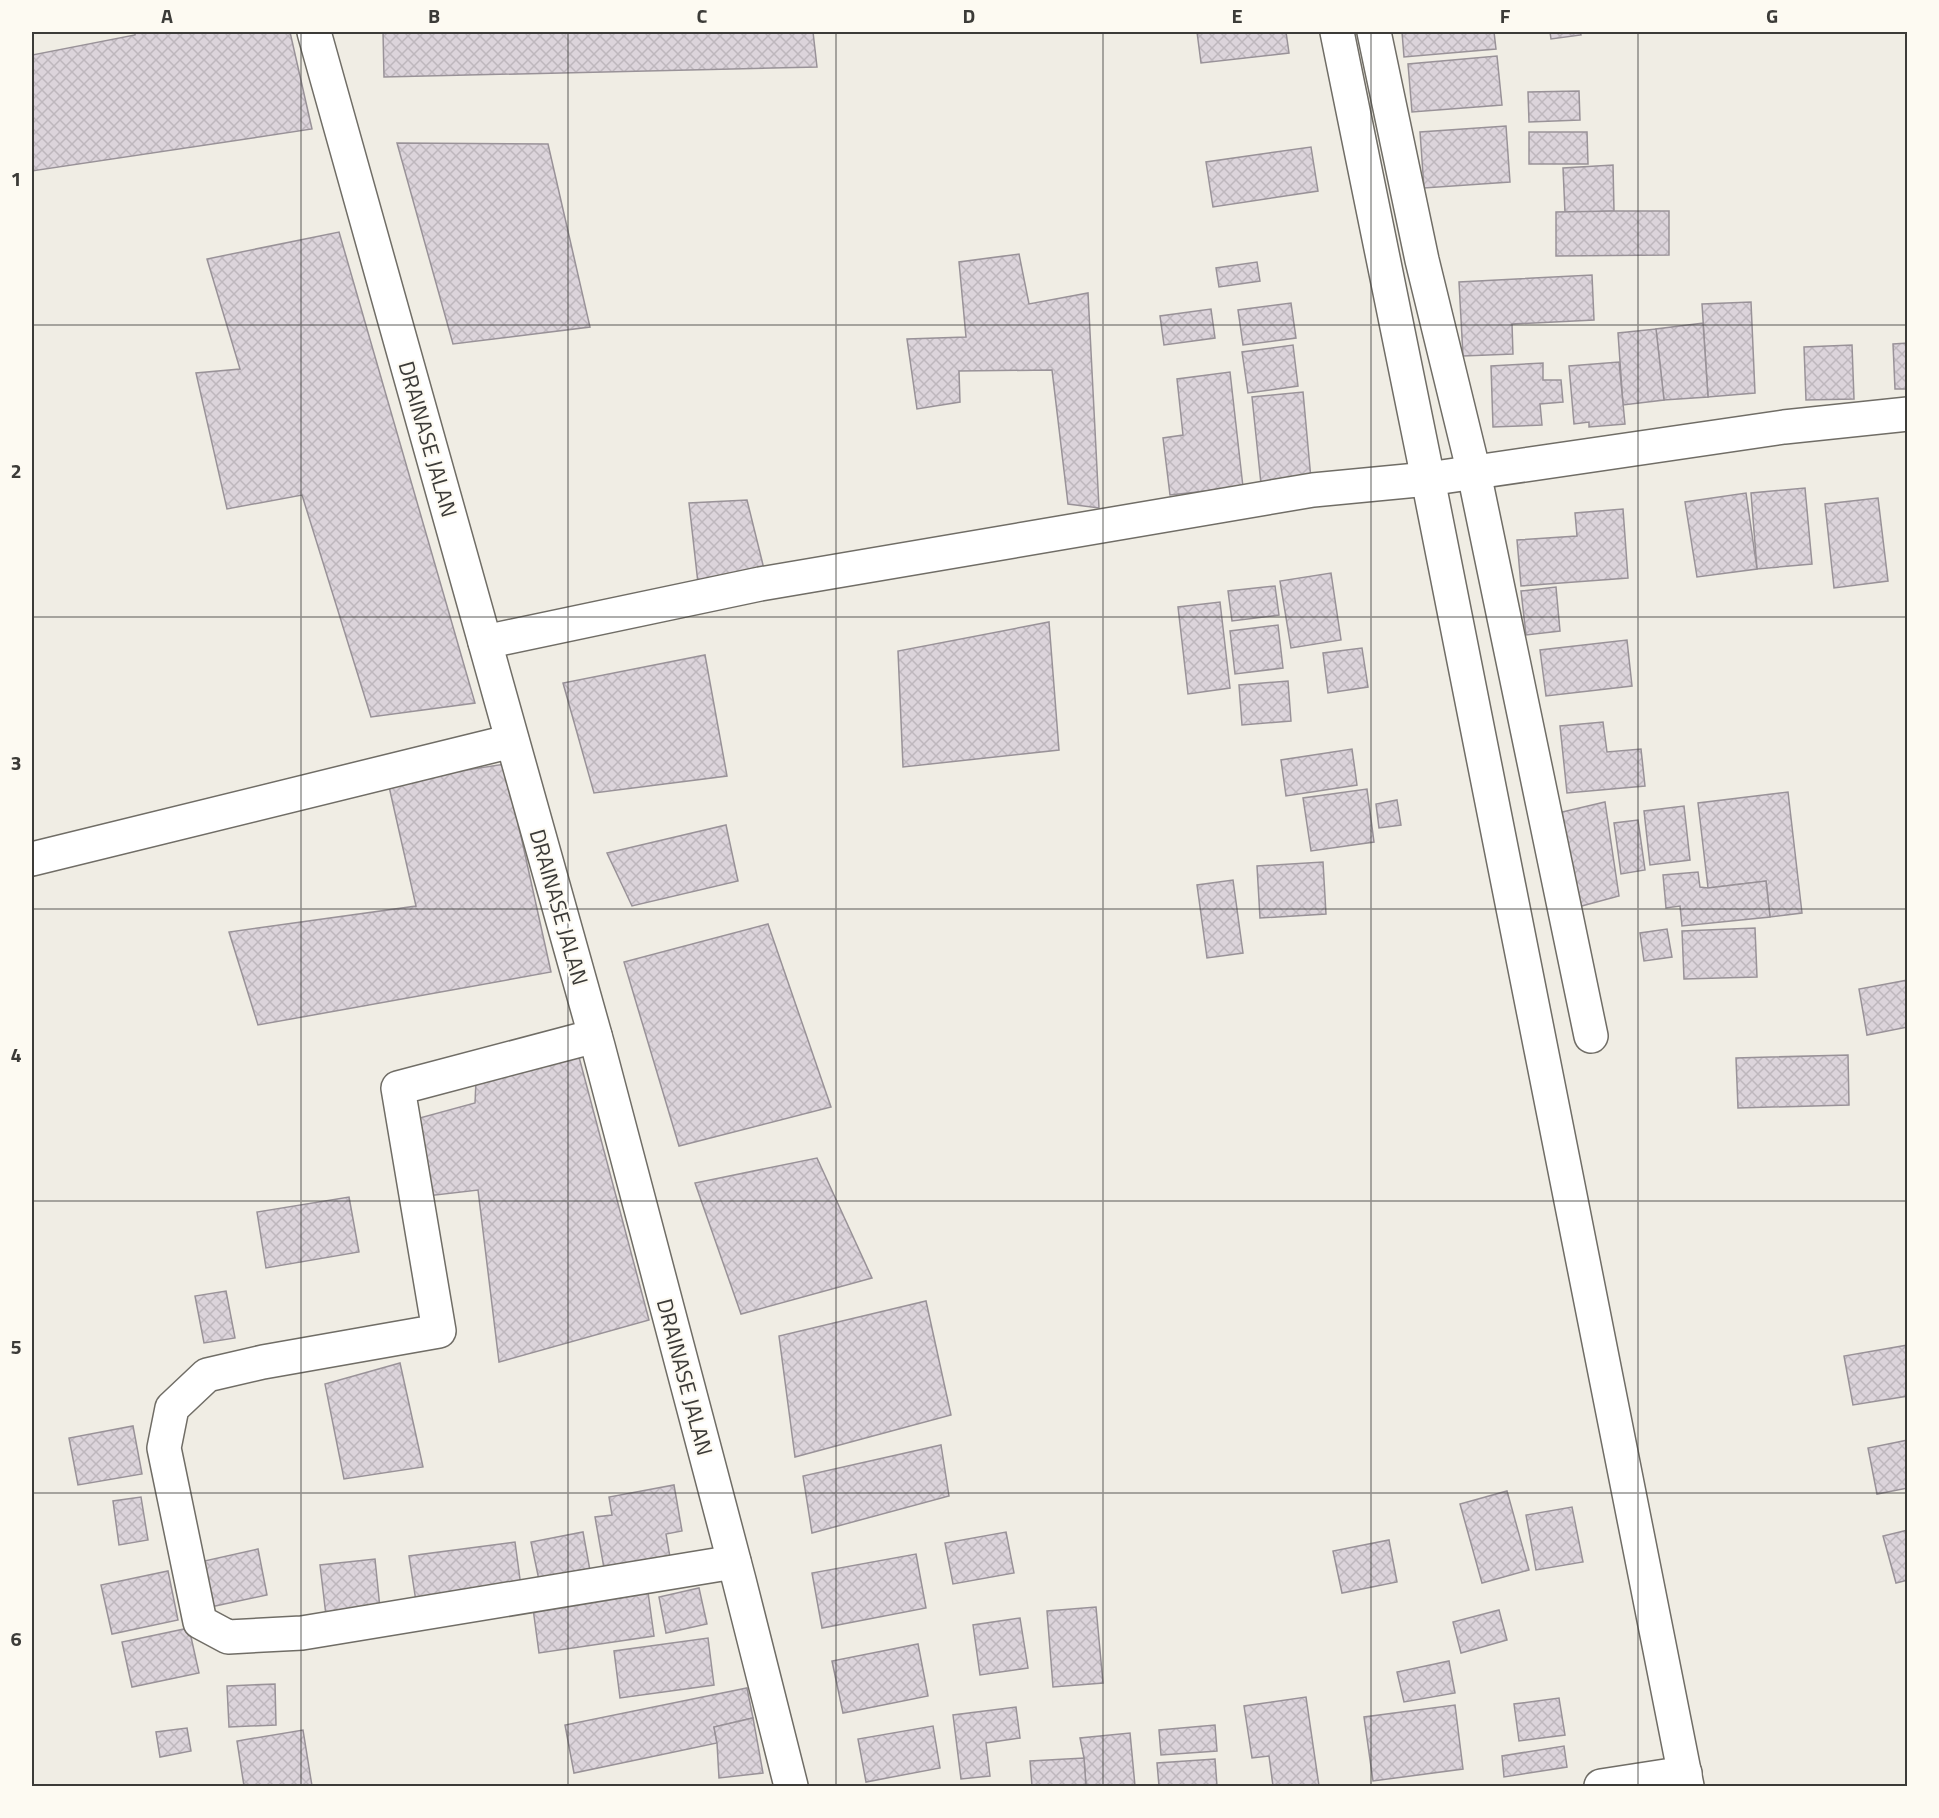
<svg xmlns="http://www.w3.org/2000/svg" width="1939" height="1818" viewBox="0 0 1939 1818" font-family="'Titillium Web',sans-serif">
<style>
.building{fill:url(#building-cross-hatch);stroke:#999298;stroke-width:1.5}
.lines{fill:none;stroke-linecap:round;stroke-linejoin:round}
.minor-casing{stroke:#706d66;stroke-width:36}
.minor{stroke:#fff;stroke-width:33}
.grid{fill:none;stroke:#3c3b38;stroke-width:1.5;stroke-opacity:0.55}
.labels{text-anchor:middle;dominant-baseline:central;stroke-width:4.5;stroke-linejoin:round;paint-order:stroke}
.street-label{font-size:22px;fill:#3c3b38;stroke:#fdfaf2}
.neatline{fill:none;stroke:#3c3b38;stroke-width:2}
.grid-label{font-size:20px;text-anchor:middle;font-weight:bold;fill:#3c3b38}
</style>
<defs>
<pattern id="building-cross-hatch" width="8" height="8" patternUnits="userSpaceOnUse" patternTransform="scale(1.5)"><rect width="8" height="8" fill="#dcd4db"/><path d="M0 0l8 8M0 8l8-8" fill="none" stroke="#beb7bd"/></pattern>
</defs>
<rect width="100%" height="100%" fill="#f0ede4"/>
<!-- building -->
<g class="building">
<polygon points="135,32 290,32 312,129 32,171 32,55 135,35"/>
<polygon points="383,32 813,32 817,67 384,77"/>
<polygon points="1197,32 1286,32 1289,53 1201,63"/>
<polygon points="1402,32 1494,32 1496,49 1404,57"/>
<polygon points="1550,32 1580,32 1581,35 1551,39"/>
<polygon points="1497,56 1502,105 1412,112 1408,64"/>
<polygon points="1579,91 1580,120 1529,122 1528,92"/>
<polygon points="1506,126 1510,182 1424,188 1420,132"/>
<polygon points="1529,132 1587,132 1588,164 1529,164"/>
<polygon points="397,143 548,144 590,327 453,344"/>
<polygon points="1311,147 1318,191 1213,207 1206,162"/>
<polygon points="1613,165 1614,211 1565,213 1563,168"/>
<polygon points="1614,211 1669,211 1669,255 1556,256 1556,212"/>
<polygon points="339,232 475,703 371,717 302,495 227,509 196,373 240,369 207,259"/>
<polygon points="1019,254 1029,304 1088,293 1099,508 1068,504 1052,370 959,371 960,402 917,409 907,339 966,337 959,262"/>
<polygon points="1257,262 1260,281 1219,287 1216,268"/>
<polygon points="1592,275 1594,320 1512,324 1513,354 1463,356 1459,282"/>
<polygon points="1751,302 1755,393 1708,397 1702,304"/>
<polygon points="1291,303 1296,338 1243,345 1238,310"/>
<polygon points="1211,309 1215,338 1164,345 1160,316"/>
<polygon points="1703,323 1708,397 1664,400 1656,329"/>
<polygon points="1656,329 1664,400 1623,405 1618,333"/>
<polygon points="1908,343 1908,389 1895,389 1893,344"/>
<polygon points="1293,345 1298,386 1248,393 1242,352"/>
<polygon points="1852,345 1854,399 1806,400 1804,347"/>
<polygon points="1619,362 1625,424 1589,427 1589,422 1574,424 1569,366"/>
<polygon points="1543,363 1543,380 1561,380 1563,402 1540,404 1542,425 1493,427 1491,366"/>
<polygon points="1230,372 1243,487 1170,495 1163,438 1183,435 1177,379"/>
<polygon points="1303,392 1311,479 1261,484 1252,397"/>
<polygon points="1805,488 1812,564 1757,569 1751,493"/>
<polygon points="1746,493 1757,569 1697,577 1685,502"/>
<polygon points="1878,498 1888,581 1834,588 1825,504"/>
<polygon points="747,500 764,569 698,583 689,503"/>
<polygon points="1623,509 1628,578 1521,586 1517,540 1577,536 1575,513"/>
<polygon points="1331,573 1341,640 1291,648 1280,581"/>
<polygon points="1275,586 1279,615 1232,621 1228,591"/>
<polygon points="1556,587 1560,631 1526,635 1521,591"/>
<polygon points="1220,602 1230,688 1188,694 1178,607"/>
<polygon points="1049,622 1059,750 903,767 898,651"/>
<polygon points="1278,625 1283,668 1235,674 1230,631"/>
<polygon points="1627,640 1632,686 1546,696 1540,650"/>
<polygon points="1362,648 1368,687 1328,693 1323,653"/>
<polygon points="705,655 727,776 594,793 563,683"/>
<polygon points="1288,681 1291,721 1242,725 1239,685"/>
<polygon points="1603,722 1607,752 1641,749 1645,786 1567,793 1560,726"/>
<polygon points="1352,749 1357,785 1286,796 1281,760"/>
<polygon points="505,764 551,972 258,1025 229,932 416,906 388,782"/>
<polygon points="1367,789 1374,842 1311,851 1303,798"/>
<polygon points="1788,792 1802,913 1770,917 1766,881 1708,888 1698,803"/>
<polygon points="1397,800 1401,825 1379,828 1376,804"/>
<polygon points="1605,802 1619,896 1578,907 1562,812"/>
<polygon points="1684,806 1690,860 1650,865 1644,811"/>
<polygon points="1638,820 1645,870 1621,874 1614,823"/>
<polygon points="726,825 738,881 632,906 607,853"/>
<polygon points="1323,862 1326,914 1260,918 1257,866"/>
<polygon points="1698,872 1700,887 1708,888 1766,881 1770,917 1682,926 1680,906 1666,908 1663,875"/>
<polygon points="1233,880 1243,953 1207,958 1197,885"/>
<polygon points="768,924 831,1107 679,1146 624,962"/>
<polygon points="1755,928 1757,977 1684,979 1682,931"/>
<polygon points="1667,929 1672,957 1644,961 1640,933"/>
<polygon points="1908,980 1908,1027 1867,1035 1859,989"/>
<polygon points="1848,1055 1849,1105 1738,1108 1736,1058"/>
<polygon points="579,1057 649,1320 499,1362 478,1190 427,1196 416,1119 475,1103 476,1081"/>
<polygon points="817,1158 872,1278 741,1314 695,1183"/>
<polygon points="349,1197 359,1252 266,1268 257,1212"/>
<polygon points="226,1291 235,1338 204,1343 195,1296"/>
<polygon points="926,1301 951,1415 795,1457 779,1336"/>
<polygon points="1908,1345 1908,1396 1853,1405 1844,1356"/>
<polygon points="400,1363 423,1467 344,1479 325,1384"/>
<polygon points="133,1426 142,1474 78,1485 69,1438"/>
<polygon points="1908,1440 1908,1488 1877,1494 1868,1448"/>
<polygon points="941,1445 949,1496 812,1533 803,1476"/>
<polygon points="674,1485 682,1531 666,1534 671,1563 605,1574 595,1517 612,1515 609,1497"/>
<polygon points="1507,1491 1529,1570 1482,1583 1460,1504"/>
<polygon points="141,1497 148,1540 119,1545 113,1501"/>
<polygon points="1572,1507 1583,1562 1536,1570 1526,1515"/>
<polygon points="1908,1530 1908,1580 1896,1583 1883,1536"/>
<polygon points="583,1532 591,1576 540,1585 531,1542"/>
<polygon points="1006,1532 1014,1573 953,1584 945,1543"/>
<polygon points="1389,1540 1397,1582 1342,1593 1333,1551"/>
<polygon points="515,1542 522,1594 417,1608 409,1556"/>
<polygon points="258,1549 267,1595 201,1609 191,1564"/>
<polygon points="916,1554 926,1608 822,1628 812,1573"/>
<polygon points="375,1559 381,1618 327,1624 320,1565"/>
<polygon points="168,1571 178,1620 112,1634 101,1585"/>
<polygon points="647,1585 654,1636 539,1653 532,1601"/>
<polygon points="699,1588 707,1624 666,1633 659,1597"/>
<polygon points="1096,1607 1103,1683 1053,1687 1047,1611"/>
<polygon points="1499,1610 1507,1640 1461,1653 1453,1622"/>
<polygon points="1020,1618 1028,1668 980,1675 973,1625"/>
<polygon points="189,1628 199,1673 132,1687 122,1642"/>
<polygon points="708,1638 714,1685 620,1698 614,1651"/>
<polygon points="918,1644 928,1696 843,1713 832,1661"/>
<polygon points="1449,1661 1455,1693 1404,1702 1397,1672"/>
<polygon points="275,1684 276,1725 229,1727 227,1686"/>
<polygon points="747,1688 753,1718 714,1727 717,1743 574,1773 565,1725"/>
<polygon points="1306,1697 1319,1786 1273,1786 1269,1756 1252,1758 1244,1706"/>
<polygon points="1559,1698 1565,1735 1519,1741 1514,1704"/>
<polygon points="1455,1705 1463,1769 1373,1781 1364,1717"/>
<polygon points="1016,1707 1020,1738 986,1743 990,1776 961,1779 953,1715"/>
<polygon points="753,1718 763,1773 719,1778 717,1743 714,1727"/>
<polygon points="1215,1725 1217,1751 1161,1755 1159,1730"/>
<polygon points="933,1726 940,1768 866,1782 858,1739"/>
<polygon points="187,1728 191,1751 160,1757 156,1732"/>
<polygon points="303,1730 312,1786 244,1786 237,1741"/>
<polygon points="1130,1733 1135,1786 1086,1786 1084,1758 1080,1738"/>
<polygon points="1564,1746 1567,1767 1504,1777 1502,1756"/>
<polygon points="1084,1758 1086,1786 1032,1786 1030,1761"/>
<polygon points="1215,1759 1217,1786 1159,1786 1157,1763"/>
</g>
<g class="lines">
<!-- minor casing -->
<g class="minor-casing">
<g id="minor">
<polyline points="314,32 598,1046 739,1580 791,1786"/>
<polyline points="1337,32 1428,479 1687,1786"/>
<polyline points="1374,32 1422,260 1474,473 1591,1036"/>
<polyline points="485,642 760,584 1313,490 1428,479 1784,427 1908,414"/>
<polyline points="32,859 512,741"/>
<polyline points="595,1036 398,1088 439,1331 263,1362 207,1375 172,1408 164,1448 200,1622 228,1637 302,1633 734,1562"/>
<polyline points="1601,1786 1685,1773"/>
</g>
</g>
<!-- minor -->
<use href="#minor" class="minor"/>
</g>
<!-- grid -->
<path class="grid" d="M 301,32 L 301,1786M 568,32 L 568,1786M 836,32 L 836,1786M 1103,32 L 1103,1786M 1371,32 L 1371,1786M 1638,32 L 1638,1786M 32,325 L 1908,325M 32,617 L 1908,617M 32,909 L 1908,909M 32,1201 L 1908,1201M 32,1493 L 1908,1493"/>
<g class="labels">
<!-- street labels -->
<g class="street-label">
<text transform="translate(428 439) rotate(74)">DRAINASE JALAN</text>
<text transform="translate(559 907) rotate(74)">DRAINASE JALAN</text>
<text transform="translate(685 1377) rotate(75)">DRAINASE JALAN</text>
</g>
</g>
<!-- border -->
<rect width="1939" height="1818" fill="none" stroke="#fdfaf2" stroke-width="66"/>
<rect x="33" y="33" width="1873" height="1752" class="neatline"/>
<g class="grid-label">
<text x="167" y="23">A</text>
<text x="434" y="23">B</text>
<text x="702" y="23">C</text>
<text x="969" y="23">D</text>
<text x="1237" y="23">E</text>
<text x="1505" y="23">F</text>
<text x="1772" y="23">G</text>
<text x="16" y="186">1</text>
<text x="16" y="478">2</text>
<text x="16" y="770">3</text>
<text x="16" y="1062">4</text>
<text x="16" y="1354">5</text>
<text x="16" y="1646">6</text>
</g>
</svg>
